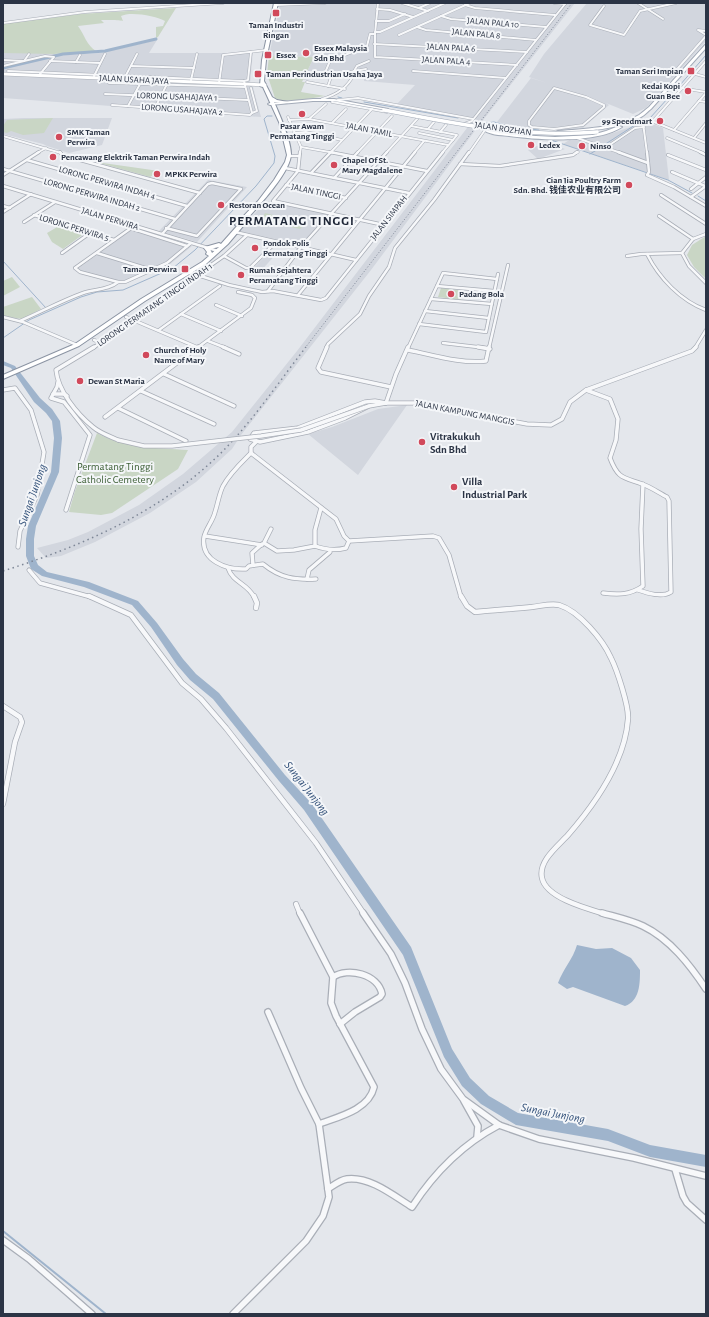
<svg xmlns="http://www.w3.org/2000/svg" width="709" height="1317" viewBox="0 0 709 1317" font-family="'Alegreya Sans','Noto Sans SC',sans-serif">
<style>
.built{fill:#d2d6de}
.green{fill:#c9d6c5}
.water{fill:#9fb4cc}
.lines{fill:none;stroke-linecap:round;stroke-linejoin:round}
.stream-far1{stroke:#9fb4cc;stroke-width:1}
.stream{stroke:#9fb4cc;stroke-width:2}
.canal{stroke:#9fb4cc;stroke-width:3}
.river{fill:#9fb4cc;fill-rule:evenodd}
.street-far4-casing{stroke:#a9aeb7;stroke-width:3}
.street-far3-casing{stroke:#a9aeb7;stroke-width:4}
.street-far2-casing{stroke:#a9aeb7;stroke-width:5}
.street-far1-casing{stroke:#a9aeb7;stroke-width:6}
.street-casing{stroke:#a9aeb7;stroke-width:8}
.secondary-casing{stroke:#a9aeb7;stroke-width:4}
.primary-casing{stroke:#a3abb8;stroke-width:2}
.highway-casing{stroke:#8b94a3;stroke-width:2}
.street-far4{stroke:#f7f8fa;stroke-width:2}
.street-far3{stroke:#f7f8fa;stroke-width:2.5}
.street-far2{stroke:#f7f8fa;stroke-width:3.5}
.street-far1{stroke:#f7f8fa;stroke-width:4.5}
.street{stroke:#f7f8fa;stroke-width:5.5}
.secondary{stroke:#fff;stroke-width:3}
.primary{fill:#fff;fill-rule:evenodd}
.highway{fill:#fff;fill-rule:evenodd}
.rail-far1{stroke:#7d8696;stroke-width:1;stroke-dasharray:1 2;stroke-linecap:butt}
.rail{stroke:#7d8696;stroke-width:1.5;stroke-dasharray:1.5 3.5;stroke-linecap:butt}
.street-bridge-casing{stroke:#a9aeb7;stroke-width:5;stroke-linecap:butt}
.primary-bridge-casing{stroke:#a3abb8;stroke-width:4.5;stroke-linecap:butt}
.street-bridge{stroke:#f7f8fa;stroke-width:3.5}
.primary-bridge{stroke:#fff;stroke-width:3.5}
.poi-dot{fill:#d1495b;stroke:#f4f6f9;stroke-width:1.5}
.labels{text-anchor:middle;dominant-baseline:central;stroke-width:4;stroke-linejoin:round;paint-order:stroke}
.far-street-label{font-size:9px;fill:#2b3445;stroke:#f4f6f9}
.far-poi-label{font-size:9px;font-weight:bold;fill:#2b3445;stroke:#f4f6f9;text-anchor:start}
.poi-label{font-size:11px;font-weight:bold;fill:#2b3445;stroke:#f4f6f9;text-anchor:start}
.park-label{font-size:11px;fill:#3f6138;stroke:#f4f6f9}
.water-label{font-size:12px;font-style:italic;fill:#34527a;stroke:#f4f6f9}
.far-district-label{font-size:13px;font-weight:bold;letter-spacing:1px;fill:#1d2536;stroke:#f4f6f9}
</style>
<rect width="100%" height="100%" fill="#e4e7ec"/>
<!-- built -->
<g class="built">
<polygon points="311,3 575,3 480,124 371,270 241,435 232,449 196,482 150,513 95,542 61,556 46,558 37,548 68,540 88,532 139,505 183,474 232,432 297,351 467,128 476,119 397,104 415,85 364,81 366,70 303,80 314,57 269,56 280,4"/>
<polygon points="587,3 704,3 706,4 706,41 646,108 633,114 606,103 609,105 583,128 555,130 524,128 497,122 531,78 547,83 529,77 544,54"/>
<polygon points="157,40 149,53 236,53 253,51 250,84 253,87 261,117 3,98 3,53 42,53 67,55 100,53"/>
<polygon points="24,118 112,118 102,145 69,153 47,146 43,144 3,134 3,119"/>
<polygon points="642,123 650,123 663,128 669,180 563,144 571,139 610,134"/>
<polygon points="546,142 565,149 538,159 528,150"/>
<polygon points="208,180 247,187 197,242 159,231"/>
<polygon points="266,201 274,203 329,214 302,245 239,231"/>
<polygon points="134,228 192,246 169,265 125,284 114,283 76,270"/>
<polygon points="269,252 276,254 260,272 252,270"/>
<polygon points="407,405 358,475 308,434 332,427 378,409"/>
</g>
<!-- green -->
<g class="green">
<path d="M 176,8 L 158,37 L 156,38 L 156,27 L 163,26 L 165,21 C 157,16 130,11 121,16 L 123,21 C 120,20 103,20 101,20 L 104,23 L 78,26 C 84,34 87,46 96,51 L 54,54 L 3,53 L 3,24 L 80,14 Z"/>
<path d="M 269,56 L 314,57 L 302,82 L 305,82 L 301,92 L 325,96 C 313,98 285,104 275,98 L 267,74 Z"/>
<polygon points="53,118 44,133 23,135 11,131 7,133 3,132 3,126 7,120"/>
<polygon points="96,162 159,171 150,177"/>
<polygon points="265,213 306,223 300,229 278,224 274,226 268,225 271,222 261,220"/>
<polygon points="59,226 85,233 63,249 52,242 47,233"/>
<polygon points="706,236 706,279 694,267 687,255 692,245"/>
<polygon points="12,277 20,287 3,296 3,281"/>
<polygon points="441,288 464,291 461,300 438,297"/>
<polygon points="32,297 41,309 22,319 3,316 3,307"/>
<path d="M 97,433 C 124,448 157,448 188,450 L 178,469 L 112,513 L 101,515 L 69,512 L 75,491 Z"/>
</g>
<!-- water -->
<path class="water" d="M 577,945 L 596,949 L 612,948 L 631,958 L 640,970 C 640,983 640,1001 625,1006 L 573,987 L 567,989 L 558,983 C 563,969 573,959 577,945 Z"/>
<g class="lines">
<!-- stream-far1 -->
<g class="stream-far1">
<polyline points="680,85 706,55"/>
<polyline points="338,97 342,98"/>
<polyline points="364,102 458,118"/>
<polyline points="650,118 678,87"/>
<polyline points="486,123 494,122 513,127 539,130"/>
<polyline points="548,139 668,180 692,193"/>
<polyline points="604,145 635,125"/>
<polyline points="590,154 600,148"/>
<polyline points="698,196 706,201"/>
<polyline points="3,261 46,308"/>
<polyline points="3,338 29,320 81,297 97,292 123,290 173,268 195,250 256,186 274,163 275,156 264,119 267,116 272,116"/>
</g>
<!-- stream -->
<polyline class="stream" points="3,1231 106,1314"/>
<!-- canal -->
<polyline class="canal" points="3,68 63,54 105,51 156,39"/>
<!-- river -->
<polygon class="river" points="3,361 15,366 40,398 52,409 60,421 62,438 59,472 36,526 34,539 34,556 38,565 47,572 89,582 138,601 157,623 183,659 196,674 219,693 285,775 312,804 411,947 452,1049 470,1078 489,1096 518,1113 608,1129 650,1145 706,1155 706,1167 650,1157 608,1141 516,1125 481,1104 462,1086 444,1057 403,955 304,810 279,781 213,699 190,680 177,665 151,627 132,605 84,587 42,576 31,569 26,556 26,539 28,526 51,472 54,438 52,421 46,413 34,402 11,368 3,365"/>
<!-- street-far4 casing -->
<g class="street-far4-casing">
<g id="street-far4">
<polyline points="378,3 375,34 375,57 517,65"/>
<polyline points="402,3 428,11"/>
<polyline points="554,3 565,4"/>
<polyline points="638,3 663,19"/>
<polyline points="276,5 325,3"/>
<polyline points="465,5 475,8 555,15"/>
<polyline points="604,6 590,25 624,35 640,11 676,3"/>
<polyline points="419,8 430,3"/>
<polyline points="377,9 390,10 413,17"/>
<polyline points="441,16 451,19 546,27"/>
<polyline points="376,21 389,21 405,14"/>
<polyline points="3,23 85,12 223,3"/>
<polyline points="417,27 426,30 536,40"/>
<polyline points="706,31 698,30 706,35"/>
<polyline points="375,32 380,32 445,3"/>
<polyline points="399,35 470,3"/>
<polyline points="374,44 527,52"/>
<polyline points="3,60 24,61 29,54"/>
<polyline points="50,61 100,63"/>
<polyline points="76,62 80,55"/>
<polyline points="3,66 45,56 54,57 40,74"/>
<polyline points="131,66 194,68"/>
<polyline points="678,68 706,36"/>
<polyline points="366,69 329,76 324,75 330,61 367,46 370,34 375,34"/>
<polyline points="8,71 244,81"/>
<polyline points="354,71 357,66 369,61"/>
<polyline points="413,71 506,78"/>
<polyline points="695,74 706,77"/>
<polyline points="94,76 105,54"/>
<polyline points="124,79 137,54"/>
<polyline points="191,80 197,54"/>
<polyline points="307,82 345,89"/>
<polyline points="109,83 245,87"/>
<polyline points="219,83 223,55 266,50"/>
<polyline points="328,86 331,77"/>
<polyline points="674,87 706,92"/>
<polyline points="251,88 257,111 252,113"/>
<polygon points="554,88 586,97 604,105 604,107 583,125 554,129 532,127 529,125 529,121"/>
<polyline points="105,94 248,100"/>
<path d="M 322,99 C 338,94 347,88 355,73"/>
<polyline points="338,100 358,98 473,119"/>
<polyline points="699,101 706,102"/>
<polyline points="332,102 387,112"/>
<polyline points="112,105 250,115 252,113 244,81 248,80 251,52"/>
<polyline points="128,106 140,84"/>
<polyline points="155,108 167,84"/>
<polyline points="288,117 301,147 300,153"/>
<polyline points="309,119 326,104"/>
<polyline points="289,120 309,119 448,145"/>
<polyline points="640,120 649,120 706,143"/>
<polyline points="653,121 706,61"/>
<polyline points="332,123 346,109"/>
<polyline points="464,124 472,121 565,4"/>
<polyline points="411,126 457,135 442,153"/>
<polyline points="428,129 434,122"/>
<polyline points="674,130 706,93"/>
<polyline points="440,132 446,125"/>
<polyline points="294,133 306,132 342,140"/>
<polyline points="419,133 453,140"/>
<polyline points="3,136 61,153"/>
<polyline points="574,137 621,153"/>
<polyline points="667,138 703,153"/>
<polyline points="694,138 706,123"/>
<polyline points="301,147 335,153"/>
<polyline points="605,148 635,128 644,127"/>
<polyline points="37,153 46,148"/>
<polyline points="330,153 372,109"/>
<polyline points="357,153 392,116"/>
<polyline points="386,153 418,118"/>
<polyline points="414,153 424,141"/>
<polyline points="469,153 485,130"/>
<polyline points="576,153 578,152"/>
<polyline points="647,153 643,123 651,120"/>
</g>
</g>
<!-- street-far3 casing -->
<g class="street-far3-casing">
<g id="street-far3">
<polyline points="60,152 62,155 200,193"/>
<polyline points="300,152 298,171 273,201 384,225"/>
<polyline points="330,152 427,171"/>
<polyline points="618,152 648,163"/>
<polyline points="647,152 649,172 647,175 674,187 706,206"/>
<polyline points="700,152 706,155"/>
<polyline points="668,155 706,170"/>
<polyline points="289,156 299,156"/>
<polyline points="27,160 187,206"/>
<polyline points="460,164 500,166 573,155 577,152"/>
<polyline points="285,168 409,193"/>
<polyline points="3,169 175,219"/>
<polyline points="672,172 705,186"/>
<polyline points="311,173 331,152"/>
<polyline points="3,175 39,152"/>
<polyline points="334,178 358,152"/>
<polyline points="286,185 346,198"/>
<polyline points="3,186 218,251"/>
<polyline points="691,189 706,177"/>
<polyline points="661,195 706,224"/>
<polyline points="691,197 706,186"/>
<polyline points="3,206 10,208"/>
<polyline points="3,212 31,194"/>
<polyline points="34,215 114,240"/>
<polyline points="659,216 693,239"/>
<polyline points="24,222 55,202"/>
<polyline points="134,226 75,268 80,272 118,282 125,282 167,263 191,243"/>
<polyline points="130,228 187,246"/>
<polyline points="166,228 197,236 241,189"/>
<polyline points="235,232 356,260"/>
<polyline points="162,234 208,184 212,183 241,189"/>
<polyline points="706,234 693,239 682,253 689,266 706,283"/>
<polyline points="62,253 90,233"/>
<polyline points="97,253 152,270"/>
<path d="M 647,254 C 659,278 681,301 706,310"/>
<polyline points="224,256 246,268 250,268 276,242"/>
<polyline points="627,256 641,254 682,253"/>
<polyline points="188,272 229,285 262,292 273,291 321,300 326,298 443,152"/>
<polyline points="437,286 494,291"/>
<polyline points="268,291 301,247 387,152"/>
<polyline points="298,295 415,152"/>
<polyline points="431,299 492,304"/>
<polyline points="216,305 242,316"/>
<polyline points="425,311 489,318"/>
<polyline points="181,314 221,331"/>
<polyline points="3,317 23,322 77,345"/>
<polyline points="126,317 199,348"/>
<path d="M 20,321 C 41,312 61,301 83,293 C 94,289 109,290 118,282"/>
<polyline points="419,324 486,332 498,274"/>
<polyline points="159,330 220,286"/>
<polyline points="94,340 101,343"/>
<polyline points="208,341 226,348"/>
<polyline points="443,343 486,348"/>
<polyline points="93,348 224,256 247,235"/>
<polyline points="197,348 251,308 255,298 252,295 238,292"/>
<polyline points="326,348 328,344 360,314 369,296 389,267 395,248 434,200 469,152"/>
<polyline points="408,348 443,273 497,279"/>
<polyline points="489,348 508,265"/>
<polyline points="695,348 706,330"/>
</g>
</g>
<!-- street-far2 casing -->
<g class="street-far2-casing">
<g id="street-far2">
<path d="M 94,347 L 56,370 C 58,391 77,414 93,427 C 100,433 109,436 118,440"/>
<polyline points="223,347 239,354"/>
<polyline points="327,347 318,368 321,372 391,387"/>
<polyline points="478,347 490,349"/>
<path d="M 408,350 C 433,355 460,364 486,361 L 489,347"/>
<polyline points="164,374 234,406"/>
<polyline points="58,382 57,387 51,398 64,402 90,435 66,510"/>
<polyline points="3,390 15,388 31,410 44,452 37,495 20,531 18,547"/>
<path d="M 586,390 L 610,399 L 618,419 L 616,440 L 610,458 C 618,479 623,477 642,484 C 651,487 659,493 667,497 L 669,501 L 671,592 C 662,598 647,593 638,590"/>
<polyline points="141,391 214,424"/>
<polyline points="53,394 64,394 67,396"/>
<polygon points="375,401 386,403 369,406 345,418 308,432 260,442 250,439 254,433 298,428 365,402"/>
<polyline points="386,403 415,403 527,424 551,425 562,419 570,402 586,390 692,351 696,347"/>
<polyline points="386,403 396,374 408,347"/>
<polyline points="118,408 186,441"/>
<polyline points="105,417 198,347"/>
<path d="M 256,442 L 251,447 L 251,453 C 241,463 230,473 223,486 C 219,494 218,503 215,512 C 213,521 206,528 204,537 C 200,561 227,570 246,569 L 249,566 L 263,564 C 280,578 295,580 316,579"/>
<polyline points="251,453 336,519 344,536 349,541 433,536 439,538 449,555 461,597"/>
<polyline points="271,529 264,543 277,551 294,550 315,546 315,530 321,508"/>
<polyline points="205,536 262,545"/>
<path d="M 315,546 C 326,550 335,551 346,548 L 349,541"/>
<polyline points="253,565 252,553 262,544"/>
<path d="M 228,568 C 233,583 247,583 254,597"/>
<polyline points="29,570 40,583 91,597"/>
<polyline points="307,579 309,570 330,552"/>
<path d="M 603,593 C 618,595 630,595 643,586 L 641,529 L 643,484"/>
</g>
</g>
<!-- street-far1 casing -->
<g class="street-far1-casing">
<g id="street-far1">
<polyline points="89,596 131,615 182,683 201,699 226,728 316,843 364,914"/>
<polyline points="254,596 257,603 256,608"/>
<path d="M 461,596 L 467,606 L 475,612 C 494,610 513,609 532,607 C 541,606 551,603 559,605 C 579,611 603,640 611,658 C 617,670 629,706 628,719 C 625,762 595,804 568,835 C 558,846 538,861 542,878 C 546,898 588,909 605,914"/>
<polyline points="3,706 20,717 22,722 15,742 3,804"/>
<polyline points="296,904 300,914"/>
</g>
</g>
<!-- street casing -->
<g class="street-casing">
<g id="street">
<path d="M 300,913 L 333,977 L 331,1003 L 336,1016 L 374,1087 C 369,1110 338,1117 319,1124"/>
<polyline points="363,913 391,954 405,983 422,1029 441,1069 463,1099 499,1125 539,1139 634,1158 706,1176"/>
<path d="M 602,913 C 616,917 630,920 643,926 C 670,939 690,965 706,989"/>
<path d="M 333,977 C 348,967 378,974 382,994 L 380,997 L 355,1012 L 340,1024"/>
<polyline points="464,1101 478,1126 477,1137"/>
<polyline points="675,1169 683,1196 687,1203 706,1220"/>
<path d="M 328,1189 C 334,1185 340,1180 347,1179 C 370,1176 394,1196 412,1207 C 434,1173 463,1144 499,1125"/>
<polyline points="3,1240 29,1259 92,1314"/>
<polyline points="233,1314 306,1241 323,1216 329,1197 319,1124 301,1088 268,1012"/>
</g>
</g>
<!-- secondary casing -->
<g class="secondary-casing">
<polyline id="secondary" points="3,74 265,85"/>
</g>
<!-- primary casing -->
<g class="primary-casing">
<g id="primary">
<path d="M 705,45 L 706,45 L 706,48 L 651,109 C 648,111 645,115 641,117 C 619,130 584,131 558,133 L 556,132 L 558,131 C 583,129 616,128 639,115 C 642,113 645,110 649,107 Z"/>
<polygon points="313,99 334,99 388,109 386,110 334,101 313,101 270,105 268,104 270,103"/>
<path d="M 492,125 L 502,125 L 524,130 L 522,131 L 497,127 L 487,129 L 517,135 L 555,137 L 592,135 L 606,131 L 619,126 L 622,127 C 596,144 539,140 509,136 C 500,135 489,135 482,129 L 486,126 Z"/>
</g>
</g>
<!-- highway casing -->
<g class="highway-casing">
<path id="highway" d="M 274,3 L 278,3 L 266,60 L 264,81 L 272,97 L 277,100 L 288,102 L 286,103 L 274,102 C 279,113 291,141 291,154 C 291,172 257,208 245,221 L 244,225 L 228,244 L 206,264 L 145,301 L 79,346 L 3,379 L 3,375 L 75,344 L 141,299 L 202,262 L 209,256 L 206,254 L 207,252 L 204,248 L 205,247 L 219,243 L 221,244 L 237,226 L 235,225 L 236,224 L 258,201 L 274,180 L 285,162 L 287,155 L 279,122 L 263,87 L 260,86 L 262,60 ZM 219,247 L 212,253 L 210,249 Z"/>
</g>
<!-- street-far4 -->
<use href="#street-far4" class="street-far4"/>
<!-- street-far3 -->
<use href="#street-far3" class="street-far3"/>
<!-- street-far2 -->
<use href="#street-far2" class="street-far2"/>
<!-- street-far1 -->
<use href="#street-far1" class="street-far1"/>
<!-- street -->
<use href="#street" class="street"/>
<!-- secondary -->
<use href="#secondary" class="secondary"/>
<!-- primary -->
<use href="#primary" class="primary"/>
<!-- highway -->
<use href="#highway" class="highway"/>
<!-- rail-far1 -->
<polyline class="rail-far1" points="305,348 572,3"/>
<!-- rail -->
<path class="rail" d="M 3,571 C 82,546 159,513 220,454 C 252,422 278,383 306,347"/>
<!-- street-bridge casing -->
<g class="street-bridge-casing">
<polyline id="street-bridge" points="118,440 144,446 172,446 261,436 301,430 369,406"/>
</g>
<!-- primary-bridge casing -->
<g class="primary-bridge-casing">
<path id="primary-bridge" d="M 384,110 C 456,124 523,138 597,132"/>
</g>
<!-- street-bridge -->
<use href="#street-bridge" class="street-bridge"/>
<!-- primary-bridge -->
<use href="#primary-bridge" class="primary-bridge"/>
</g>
<!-- markers -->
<g class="poi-dot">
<rect x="272" y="9" width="8" height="8" rx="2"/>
<circle cx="306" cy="53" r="4"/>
<rect x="264" y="51" width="8" height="8" rx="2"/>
<rect x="687" y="67" width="8" height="8" rx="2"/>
<rect x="254" y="70" width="8" height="8" rx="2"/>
<circle cx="688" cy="91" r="4"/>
<circle cx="302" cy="114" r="4"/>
<circle cx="660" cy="121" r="4"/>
<circle cx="59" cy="137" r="4"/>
<circle cx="531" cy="145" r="4"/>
<circle cx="582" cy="146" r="4"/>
<circle cx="53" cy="157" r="4"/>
<circle cx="334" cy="165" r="4"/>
<circle cx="157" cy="174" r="4"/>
<circle cx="629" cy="185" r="4"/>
<circle cx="221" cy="205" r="4"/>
<circle cx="255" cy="248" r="4"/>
<rect x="181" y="265" width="8" height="8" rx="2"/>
<circle cx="241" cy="275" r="4"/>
<circle cx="451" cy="294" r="4"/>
<circle cx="146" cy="355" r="4"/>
<circle cx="80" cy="381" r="4"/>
<circle cx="422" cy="442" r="4"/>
<circle cx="454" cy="487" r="4"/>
</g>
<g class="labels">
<!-- far-street labels -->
<g class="far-street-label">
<text transform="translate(493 23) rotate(5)">JALAN PALA 10</text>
<text transform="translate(476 34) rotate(5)">JALAN PALA 8</text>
<text transform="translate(451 48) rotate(3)">JALAN PALA 6</text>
<text transform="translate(446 61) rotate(3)">JALAN PALA 4</text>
<text transform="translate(134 80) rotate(3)">JALAN USAHA JAYA</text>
<text transform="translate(177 97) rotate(2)">LORONG USAHAJAYA 1</text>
<text transform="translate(182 110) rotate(4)">LORONG USAHAJAYA 2</text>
<text transform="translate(503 129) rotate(8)">JALAN ROZHAN</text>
<text transform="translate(369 130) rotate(11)">JALAN TAMIL</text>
<text transform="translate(107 183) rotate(16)">LORONG PERWIRA INDAH 4</text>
<text transform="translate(316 192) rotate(12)">JALAN TINGGI</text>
<text transform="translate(92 195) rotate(16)">LORONG PERWIRA INDAH 2</text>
<text transform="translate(389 218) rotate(-52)">JALAN SIMPAH</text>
<text transform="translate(110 219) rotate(17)">JALAN PERWIRA</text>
<text transform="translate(74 228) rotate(17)">LORONG PERWIRA 5</text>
<text transform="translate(155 305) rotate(-35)">LORONG PERMATANG TINGGI INDAH 1</text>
<text transform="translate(465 413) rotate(11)">JALAN KAMPUNG MANGGIS</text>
</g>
<!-- far-poi labels -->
<g class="far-poi-label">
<text x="276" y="25" text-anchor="middle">Taman Industri<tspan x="276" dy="10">Ringan</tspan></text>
<text x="314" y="48">Essex Malaysia<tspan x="314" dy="10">Sdn Bhd</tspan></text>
<text x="276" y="55">Essex</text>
<text x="683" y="71" text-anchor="end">Taman Seri Impian</text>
<text x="266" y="74">Taman Perindustrian Usaha Jaya</text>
<text x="680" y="86" text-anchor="end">Kedai Kopi<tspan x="680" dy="10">Guan Bee</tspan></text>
<text x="652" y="121" text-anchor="end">99 Speedmart</text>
<text x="302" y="126" text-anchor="middle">Pasar Awam<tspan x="302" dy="10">Permatang Tinggi</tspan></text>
<text x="67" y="132">SMK Taman<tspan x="67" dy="10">Perwira</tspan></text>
<text x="539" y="145">Ledex</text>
<text x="590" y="146">Ninso</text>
<text x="61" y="157">Pencawang Elektrik Taman Perwira Indah</text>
<text x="342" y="160">Chapel Of St.<tspan x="342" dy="10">Mary Magdalene</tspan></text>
<text x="165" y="174">MPKK Perwira</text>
<text x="621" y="180" text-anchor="end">Cian Jia Poultry Farm<tspan x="621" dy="10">Sdn. Bhd. 钱佳农业有限公司</tspan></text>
<text x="229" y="205">Restoran Ocean</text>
<text x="263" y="243">Pondok Polis<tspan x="263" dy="10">Permatang Tinggi</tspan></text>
<text x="177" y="269" text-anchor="end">Taman Perwira</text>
<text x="249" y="270">Rumah Sejahtera<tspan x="249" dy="10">Peramatang Tinggi</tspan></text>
<text x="459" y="294">Padang Bola</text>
<text x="154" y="350">Church of Holy<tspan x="154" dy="10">Name of Mary</tspan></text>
<text x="88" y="381">Dewan St Maria</text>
</g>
<!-- poi labels -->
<g class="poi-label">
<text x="430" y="436">Vitrakukuh<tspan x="430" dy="13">Sdn Bhd</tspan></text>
<text x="462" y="481">Villa<tspan x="462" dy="13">Industrial Park</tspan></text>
</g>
<!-- park labels -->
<g class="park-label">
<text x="115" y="466">Permatang Tinggi<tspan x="115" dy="13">Catholic Cemetery</tspan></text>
</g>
<!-- water labels -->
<g class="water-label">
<text transform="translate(32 495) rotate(-71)">Sungai Junjong</text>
<text transform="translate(307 788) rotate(52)">Sungai Junjong</text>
<text transform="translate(553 1113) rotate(11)">Sungai Junjong</text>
</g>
<!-- far-district labels -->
<g class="far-district-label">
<text x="292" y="221">PERMATANG TINGGI</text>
</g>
</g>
<!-- border -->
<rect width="709" height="1317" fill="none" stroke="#2b3445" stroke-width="8"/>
</svg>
